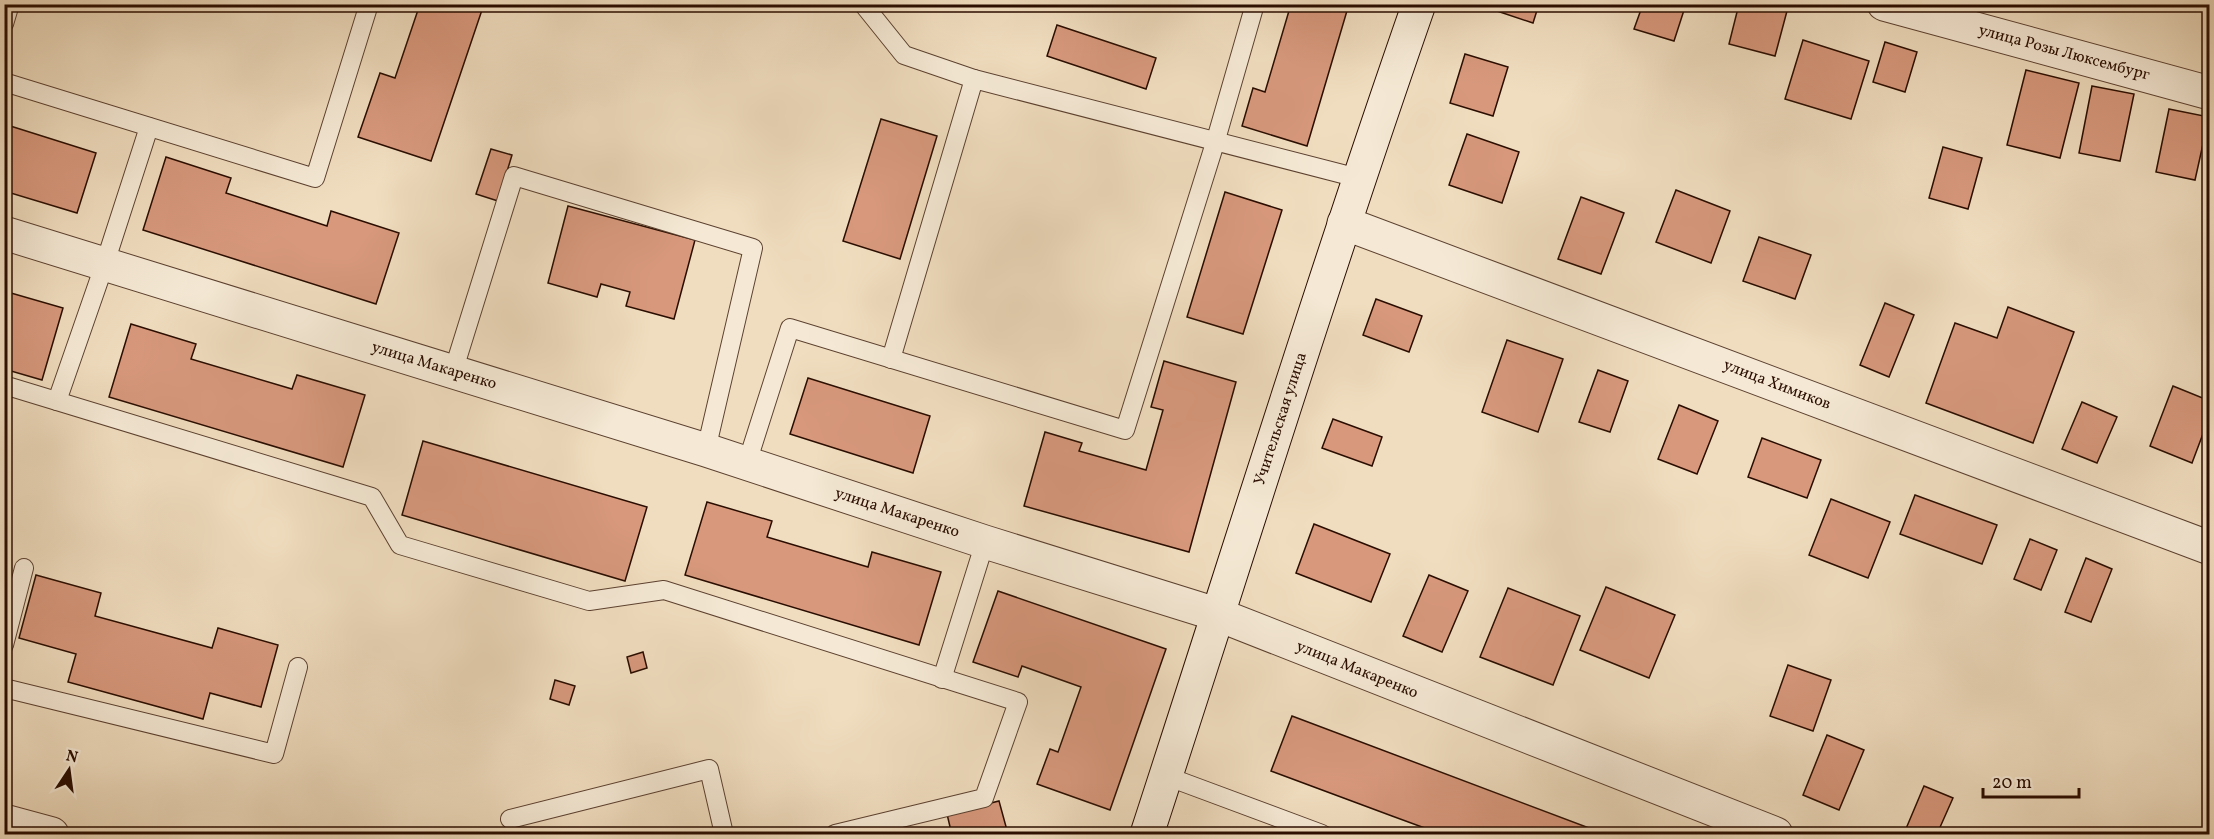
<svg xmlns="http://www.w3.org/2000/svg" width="2214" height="839" viewBox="0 0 2214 839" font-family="Vollkorn,serif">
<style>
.building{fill:#d7987c;stroke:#2a0d00;stroke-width:1.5}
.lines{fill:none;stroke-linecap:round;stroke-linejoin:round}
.lane-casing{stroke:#5c4130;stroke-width:20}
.street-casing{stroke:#5c4130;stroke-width:35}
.secondary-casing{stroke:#2a0d00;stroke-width:35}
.lane{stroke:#f5e9d5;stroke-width:18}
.street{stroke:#f5e9d5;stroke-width:33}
.secondary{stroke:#f5e9d5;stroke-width:33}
.labels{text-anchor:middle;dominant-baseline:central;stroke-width:5;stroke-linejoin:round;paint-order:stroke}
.street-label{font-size:16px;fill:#2a0d00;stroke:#f5e9d5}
</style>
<rect width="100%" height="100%" fill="#f0ddbf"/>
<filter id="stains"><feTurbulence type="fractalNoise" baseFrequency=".00333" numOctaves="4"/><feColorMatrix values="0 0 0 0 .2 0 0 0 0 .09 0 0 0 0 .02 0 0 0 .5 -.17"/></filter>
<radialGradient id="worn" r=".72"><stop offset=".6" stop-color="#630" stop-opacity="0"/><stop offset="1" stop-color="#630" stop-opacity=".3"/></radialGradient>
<!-- building -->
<g class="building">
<polygon points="420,4 484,4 431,161 358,137 380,73 395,78"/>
<polygon points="1291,4 1349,4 1307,146 1242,126 1253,88 1265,92"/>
<polygon points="1486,4 1539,4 1533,23 1485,7"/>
<polygon points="1643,4 1686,4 1674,41 1634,29"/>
<polygon points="1739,4 1760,4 1787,11 1775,56 1729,44"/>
<polygon points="1057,25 1156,58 1146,89 1047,56"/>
<polygon points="1803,40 1869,61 1851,119 1785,99"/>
<polygon points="1885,42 1917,52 1905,92 1873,82"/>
<polygon points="1465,54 1508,67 1493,116 1450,103"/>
<polygon points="2026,70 2079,83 2060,158 2007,145"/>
<polygon points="2092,86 2134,94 2120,161 2079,153"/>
<polygon points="2169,109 2209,117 2195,180 2156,172"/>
<polygon points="881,119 937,136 900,259 843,241"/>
<polygon points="4,124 96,153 77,213 4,191"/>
<polygon points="1467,134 1519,152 1502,203 1449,185"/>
<polygon points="1943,147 1982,158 1968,209 1929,198"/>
<polygon points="491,149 512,155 498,201 476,194"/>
<polygon points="166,157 231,178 226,193 327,226 331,211 399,233 376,304 143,230"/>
<polygon points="1676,190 1730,211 1711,263 1656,242"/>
<polygon points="1225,192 1282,210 1243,334 1187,317"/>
<polygon points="1581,197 1624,213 1601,274 1558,259"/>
<polygon points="568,206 695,240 674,319 626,306 630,292 601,284 597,297 548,283"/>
<polygon points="1759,237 1811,255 1795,299 1743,281"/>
<polygon points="4,291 63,308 42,380 4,369"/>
<polygon points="1376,299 1422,316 1409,352 1363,335"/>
<polygon points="1885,303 1914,315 1889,377 1860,365"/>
<polygon points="2008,307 2074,332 2033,443 1926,403 1955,323 1997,338"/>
<polygon points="131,324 196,344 191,359 292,389 297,375 365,395 343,467 109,397"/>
<polygon points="1507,340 1563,359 1538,432 1482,412"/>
<polygon points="1164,361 1236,382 1189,552 1024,506 1045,432 1082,443 1079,451 1146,470 1163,410 1151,407"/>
<polygon points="1598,370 1628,381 1610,432 1579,422"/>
<polygon points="808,378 930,416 913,473 790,434"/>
<polygon points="2173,386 2210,401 2210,415 2192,463 2150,446"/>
<polygon points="2082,402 2117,417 2097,463 2062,449"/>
<polygon points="1679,405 1718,421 1697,474 1658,459"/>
<polygon points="1333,419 1382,437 1372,466 1322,448"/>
<polygon points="1762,438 1821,460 1807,498 1748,477"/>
<polygon points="423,441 647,507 625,581 402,515"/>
<polygon points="1915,495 1997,525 1982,564 1900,534"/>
<polygon points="1831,499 1890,522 1868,578 1809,555"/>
<polygon points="707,502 772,521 767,537 868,567 872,552 941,572 919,645 685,575"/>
<polygon points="1314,524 1390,554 1371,602 1296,573"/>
<polygon points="2030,539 2057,550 2041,590 2014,579"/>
<polygon points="2086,558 2112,569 2091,622 2065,612"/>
<polygon points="36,575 101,593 95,616 212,648 218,628 278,645 261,707 210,693 203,719 68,682 76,654 19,638"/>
<polygon points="1429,575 1468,591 1442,652 1403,636"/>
<polygon points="1606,587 1675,615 1649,678 1580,650"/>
<polygon points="1508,588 1580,616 1553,685 1480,657"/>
<polygon points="998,591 1166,649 1110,810 1037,784 1050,749 1058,752 1081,687 1022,666 1018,677 973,662"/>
<polygon points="643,652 647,668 631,673 627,657"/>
<polygon points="1788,665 1831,680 1813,731 1770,716"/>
<polygon points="555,680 575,686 569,705 550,699"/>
<polygon points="1292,716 1605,834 1441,834 1392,816 1271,771"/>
<polygon points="1827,735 1864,750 1839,810 1803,795"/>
<polygon points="1924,786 1953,798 1937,834 1913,834 1905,831"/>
<polygon points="999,801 1008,834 939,834 951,831 947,814"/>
<polygon points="2008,828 2026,834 2006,834"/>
</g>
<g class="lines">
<!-- lane casing -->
<g class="lane-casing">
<g id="lane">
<polyline points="863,4 904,55 974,79"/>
<polyline points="4,24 10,4"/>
<polyline points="4,82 315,178 369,4"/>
<polyline points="891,359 974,79 1358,178"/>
<polyline points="453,372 514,176 753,248 706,450"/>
<polyline points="4,385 372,497 400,545 589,601 664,590 1018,702 984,798 835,834"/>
<polyline points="57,401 105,263 149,127"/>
<polyline points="747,463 790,328 1125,430 1215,143 1255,4"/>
<polyline points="4,645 24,568"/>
<polyline points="942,679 985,542"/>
<polyline points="4,688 274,754 298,667"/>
<polyline points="1166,776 1322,834"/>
<polyline points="510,819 709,769 724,834"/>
</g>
</g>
<!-- street casing -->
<g class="street-casing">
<g id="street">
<polyline points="1884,4 2210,93"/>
<polyline points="1344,223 2210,548"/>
<polyline points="4,233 706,450 985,542 1219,615 1776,834"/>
<polyline points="4,821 52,834"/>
</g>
</g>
<!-- secondary casing -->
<g class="secondary-casing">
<path id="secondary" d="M 1147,834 C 1237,558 1323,279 1419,4"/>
</g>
<!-- lane -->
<use href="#lane" class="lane"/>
<!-- street -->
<use href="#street" class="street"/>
<!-- secondary -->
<use href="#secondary" class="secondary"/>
</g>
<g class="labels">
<!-- street labels -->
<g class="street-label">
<text transform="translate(2064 53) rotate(15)">улица Розы Люксембург</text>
<text transform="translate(434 366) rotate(17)">улица Макаренко</text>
<text transform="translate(1777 385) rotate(21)">улица Химиков</text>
<text transform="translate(1281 419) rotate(-72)">Учительская улица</text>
<text transform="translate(897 513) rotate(18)">улица Макаренко</text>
<text transform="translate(1357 670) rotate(22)">улица Макаренко</text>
</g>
</g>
<!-- margin -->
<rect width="2214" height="839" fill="none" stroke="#f0ddbf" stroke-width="24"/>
<rect x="6" y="6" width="2202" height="827" fill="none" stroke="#2a0d00" stroke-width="3"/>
<rect x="12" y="12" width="2190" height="815" fill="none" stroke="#2a0d00" stroke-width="1.5"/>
<!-- north arrow -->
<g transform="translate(69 770) rotate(13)" stroke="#f5e9d5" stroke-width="4.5" paint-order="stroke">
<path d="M0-4.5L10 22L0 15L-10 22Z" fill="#2a0d00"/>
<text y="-9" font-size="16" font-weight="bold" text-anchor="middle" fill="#2a0d00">N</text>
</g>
<!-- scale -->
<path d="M1983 788v9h96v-9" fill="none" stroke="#2a0d00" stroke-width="3"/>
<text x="1992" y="788" font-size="18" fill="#2a0d00" stroke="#f5e9d5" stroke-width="4.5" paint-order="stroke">20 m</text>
<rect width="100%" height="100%" filter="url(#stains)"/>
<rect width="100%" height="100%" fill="url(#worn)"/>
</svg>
